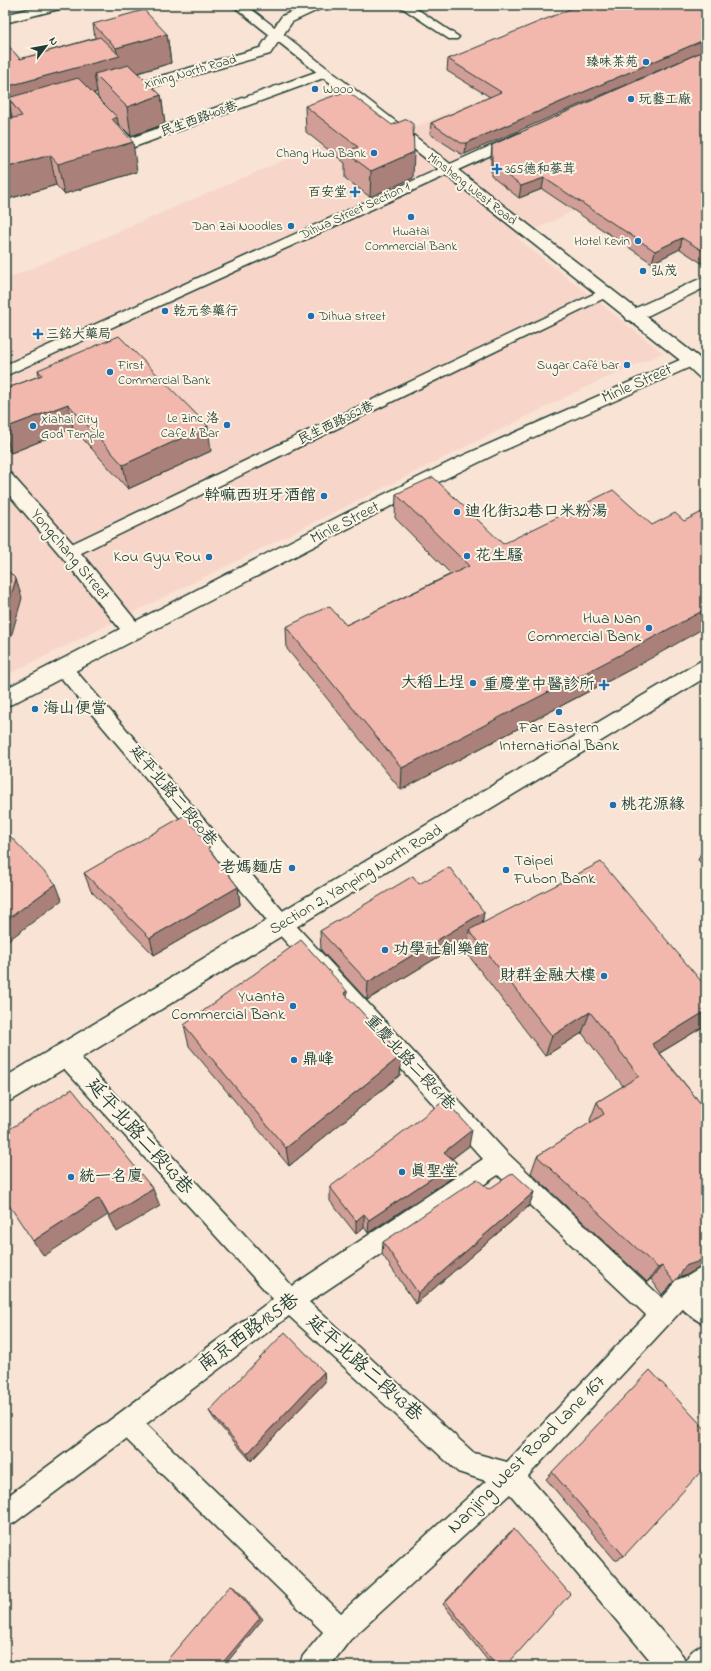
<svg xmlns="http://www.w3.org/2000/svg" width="711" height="1671" viewBox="0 0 711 1671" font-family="'Indie Flower','LXGW WenKai TC',sans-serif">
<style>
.built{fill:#f7d6c9}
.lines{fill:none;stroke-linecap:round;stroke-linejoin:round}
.service-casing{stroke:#1f3d34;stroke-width:3}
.minor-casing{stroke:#1f3d34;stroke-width:3}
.tertiary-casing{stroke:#1f3d34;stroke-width:3}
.service{fill:#fcf5e5;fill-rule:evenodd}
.minor{fill:#fcf5e5;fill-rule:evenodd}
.tertiary{fill:#fcf5e5;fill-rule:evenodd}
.wall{fill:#d09e96;stroke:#1f3d34;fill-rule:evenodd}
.shaded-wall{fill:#a9817a;stroke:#1f3d34}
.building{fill:#f2b8ae;stroke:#1f3d34}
.poi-dot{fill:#1f6fb2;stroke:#fcf5e5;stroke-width:1.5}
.labels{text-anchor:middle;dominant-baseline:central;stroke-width:4;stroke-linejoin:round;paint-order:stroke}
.far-poi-label{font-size:13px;fill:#1f3d34;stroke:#fcf5e5;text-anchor:start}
.far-street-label{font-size:13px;fill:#1f3d34;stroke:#fcf5e5}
.street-label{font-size:16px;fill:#1f3d34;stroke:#fcf5e5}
.poi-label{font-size:16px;fill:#1f3d34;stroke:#fcf5e5;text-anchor:start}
.near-street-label{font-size:19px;fill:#1f3d34;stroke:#fcf5e5}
</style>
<rect width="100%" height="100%" fill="#f9e3d4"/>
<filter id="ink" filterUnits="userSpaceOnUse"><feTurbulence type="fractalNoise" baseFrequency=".025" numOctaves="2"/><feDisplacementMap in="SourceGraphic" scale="8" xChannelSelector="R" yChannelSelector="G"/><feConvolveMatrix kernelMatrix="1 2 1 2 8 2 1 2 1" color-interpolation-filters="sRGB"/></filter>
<g filter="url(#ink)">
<!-- built -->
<polygon class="built" points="693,5 706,5 706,128 634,182 517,238 663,353 588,386 5,676 5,280 371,123 390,138"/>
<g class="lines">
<!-- service casing -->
<g class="service-casing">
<g id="service">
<polygon points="398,5 411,5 459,37 457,39 449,39"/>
<polygon points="604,289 609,290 611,293 609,296 75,556 69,558 63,556 61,552 63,548"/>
<path d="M 63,661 L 69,663 L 289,918 L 507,1153 L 662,1298 L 676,1283 L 706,1265 L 706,1290 L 692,1299 L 528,1476 L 683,1656 L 685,1662 C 689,1652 696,1647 706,1643 L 706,1666 L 655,1666 L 510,1494 L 350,1640 L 330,1666 L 299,1666 L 303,1656 L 323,1632 L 126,1439 L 14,1523 L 5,1527 L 5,1498 L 273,1299 L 58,1062 L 54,1055 L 58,1048 L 65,1045 L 72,1048 L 292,1286 L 483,1159 L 275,930 L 57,673 L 54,668 L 57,663 ZM 498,1175 L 646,1315 L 507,1462 L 474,1453 L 309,1302 ZM 289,1316 L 458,1472 L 486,1481 L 341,1613 L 146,1424 Z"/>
</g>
</g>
<!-- minor casing -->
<g class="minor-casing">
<g id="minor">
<polygon points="44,5 65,5 63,8 5,23 5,15"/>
<polygon points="308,5 324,5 322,8 292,22 270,54 120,96 115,95 113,92 115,89 260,48 282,16"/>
<path d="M 324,69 L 329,70 L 331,73 L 329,76 L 134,147 C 122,150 111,135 105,126 L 107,123 C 118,120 124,131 131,138 Z"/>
<polygon points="519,133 524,134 526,137 524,140 5,376 5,365"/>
<polygon points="706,276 706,287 639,320 633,321 627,320 625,316 627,312"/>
<polygon points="691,355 697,356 699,360 697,364 500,452 414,494 12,704 5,706 5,689 120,629 62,557 5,490 5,472 11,474 76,547 136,621 344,514 460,457"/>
<path d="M 684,1277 L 694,1281 L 706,1293 L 706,1325 C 691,1318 677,1306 670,1291 L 674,1281 Z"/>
</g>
</g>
<!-- tertiary casing -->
<g class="tertiary-casing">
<g id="tertiary">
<polygon points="232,5 246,5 697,356 706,365 706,379 700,378 685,364"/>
<polygon points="706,659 706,677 14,1099 5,1103 5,1077 699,662"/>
</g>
</g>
<!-- service -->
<use href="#service" class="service"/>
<!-- minor -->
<use href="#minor" class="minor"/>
<!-- tertiary -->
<use href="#tertiary" class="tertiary"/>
</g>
<!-- wall -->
<g class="wall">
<polygon points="687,8 465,154 461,154 430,134 431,123 490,97 447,71 448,59"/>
<path d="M 93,24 L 167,34 L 171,63 L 138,73 L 161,95 L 165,124 L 131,136 L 118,123 L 118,126 L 137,172 L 64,194 L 56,185 L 5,200 L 5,120 L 12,118 L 12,117 L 7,118 L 5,116 L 5,43 L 20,59 L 95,38 ZM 97,92 L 98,98 L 94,93 Z"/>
<polygon points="706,50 706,266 680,249 652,263 542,189 519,198 491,176 491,156 492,145"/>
<polygon points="305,106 413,178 370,197 345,178 345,163 306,132"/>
<polygon points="38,370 211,451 128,489 73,428 11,453 5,446 5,396 9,394 8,388 39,376"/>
<polygon points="396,494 503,544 637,666 401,790 287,649 286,627 346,625 451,574 395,518"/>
<polygon points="706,841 706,868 698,860"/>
<polygon points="210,850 238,887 240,905 154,955 91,891 84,873"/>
<polygon points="419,884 484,912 482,923 706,987 706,1025 660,1053 706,1110 706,1264 685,1276 677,1278 662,1295 651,1279 647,1282 531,1173 537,1156 591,1123 590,1120 597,1102 623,1086 582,1033 545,1056 466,952 468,939 367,1000 321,950 320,931"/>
<polygon points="347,997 402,1055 400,1075 289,1166 189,1046 184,1025"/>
<polygon points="469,1146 452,1159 456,1162 453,1177 368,1233 364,1227 356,1234 330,1201 330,1187"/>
<polygon points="489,1189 534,1192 529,1206 416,1304 382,1254 383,1242"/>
<polygon points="324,1372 325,1382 251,1461 214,1419 209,1411"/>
<polygon points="641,1380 624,1556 615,1560 546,1479"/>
<polygon points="514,1529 506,1666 492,1666 443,1604 509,1533"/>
</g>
<!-- shaded-wall -->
<g class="shaded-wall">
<polygon points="167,34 171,63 123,77 94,74 97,92 21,114 8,98 12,117 7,118 5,111 5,87 118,56 116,48"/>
<polygon points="706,39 706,50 465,154 466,143"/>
<polygon points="161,95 165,124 131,136 127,107"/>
<polygon points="117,117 122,146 133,142 137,172 64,194 58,164 112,119"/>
<polygon points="414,152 413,178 370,197 371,171"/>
<polygon points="50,155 56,185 5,200 5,168"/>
<polygon points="544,178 542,189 519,198 521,186"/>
<polygon points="682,238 680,249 652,263 655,251"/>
<polygon points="68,404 73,428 11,453 5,432 5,428"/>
<polygon points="208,426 211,451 128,489 123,465"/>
<polygon points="16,579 22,598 11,637 5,640 5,615"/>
<polygon points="706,609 706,627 637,666 401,790 402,768"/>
<polygon points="56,884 62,900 5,943 5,921"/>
<polygon points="238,887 240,905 154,955 150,938"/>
<polygon points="484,912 481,931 469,930 468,939 367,1000 368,982"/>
<polygon points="347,991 348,1012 344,993"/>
<polygon points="706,1011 706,1025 643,1063 652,1044"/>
<polygon points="590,1012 582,1033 545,1056 552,1036"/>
<polygon points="402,1055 400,1075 289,1166 286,1148"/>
<polygon points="472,1130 469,1146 441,1167 444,1152"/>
<polygon points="456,1162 453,1177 368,1233 369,1220"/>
<polygon points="153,1189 160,1206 117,1232 109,1216"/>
<polygon points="534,1192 529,1206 416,1304 418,1293"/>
<polygon points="99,1198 108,1215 44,1256 33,1241"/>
<polygon points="364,1214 364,1227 356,1234 356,1221"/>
<polygon points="706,1257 706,1264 685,1276 677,1278 662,1295 677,1278 685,1266"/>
<polygon points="662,1266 651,1279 647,1282 658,1268"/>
<polygon points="324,1372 325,1382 251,1461 247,1454"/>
<polygon points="231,1585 235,1587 263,1619 224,1666 220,1666"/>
</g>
<!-- building -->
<g class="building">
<polygon points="580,5 681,5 687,8 694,5 706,5 706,39 466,143 461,143 431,123 501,92 448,59"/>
<polygon points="144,10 167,34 116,48 93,24"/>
<polygon points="100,37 120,56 5,87 5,43 6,43 20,59"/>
<polygon points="706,50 706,253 682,238 655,251 544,178 521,186 492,164 492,145"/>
<polygon points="129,65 161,95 127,107 94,74"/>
<polygon points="78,78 117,117 112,119 133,142 58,164 50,155 5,168 5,120 22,116 8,98"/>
<polygon points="347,91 392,125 407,119 413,124 414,152 371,171 345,152 358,147 305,106"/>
<polygon points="119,336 208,426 123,465 68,404 5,428 5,396 10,394 8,388 42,375 38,370"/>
<polygon points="433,477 503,544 613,490 652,525 675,513 684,521 706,510 706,609 643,643 402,768 286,627 329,606 346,625 469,566 396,494"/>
<polygon points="5,568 16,579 5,615"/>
<polygon points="185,815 210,847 208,848 238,887 150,938 84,873"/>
<polygon points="5,831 56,884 5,921"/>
<polygon points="601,862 706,987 706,1011 652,1044 706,1110 706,1257 697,1262 685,1266 681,1274 674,1282 662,1266 658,1268 537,1156 604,1114 597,1102 639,1076 590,1012 552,1036 469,930"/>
<polygon points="449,867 484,912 368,982 320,931 413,876 419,884"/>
<polygon points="301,940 347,991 344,993 402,1055 286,1148 184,1025"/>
<polygon points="72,1089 153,1189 109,1216 99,1198 33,1241 5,1199 5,1132"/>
<polygon points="445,1100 472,1130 444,1152 456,1162 369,1220 364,1214 356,1221 330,1187"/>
<polygon points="513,1173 534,1192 418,1293 383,1242 477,1179 489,1189"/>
<polygon points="285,1332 324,1372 247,1454 209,1411"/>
<polygon points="650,1370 706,1430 706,1466 624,1556 552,1472"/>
<polygon points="514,1529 570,1594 506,1666 496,1666 446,1602"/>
<polygon points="231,1585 260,1618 220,1666 162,1666"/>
</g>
</g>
<!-- markers -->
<g class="poi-dot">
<circle cx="646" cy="62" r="4"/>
<circle cx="315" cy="89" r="4"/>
<circle cx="631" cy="99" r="4"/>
<circle cx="374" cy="153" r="4"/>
<path d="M495 163h4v4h4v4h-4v4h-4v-4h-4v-4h4z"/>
<path d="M353 186h4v4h4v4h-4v4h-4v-4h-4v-4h4z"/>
<circle cx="411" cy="217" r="4"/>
<circle cx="291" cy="226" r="4"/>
<circle cx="638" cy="241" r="4"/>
<circle cx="643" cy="271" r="4"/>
<circle cx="165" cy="311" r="4"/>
<circle cx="311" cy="316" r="4"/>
<path d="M36 328h4v4h4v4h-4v4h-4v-4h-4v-4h4z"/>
<circle cx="627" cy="365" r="4"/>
<circle cx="110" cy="372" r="4"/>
<circle cx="227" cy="425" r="4"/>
<circle cx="33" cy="426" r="4"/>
<circle cx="324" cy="496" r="4"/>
<circle cx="457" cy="512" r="4"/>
<circle cx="467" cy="556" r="4"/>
<circle cx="209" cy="557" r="4"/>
<circle cx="649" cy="628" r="4"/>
<circle cx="473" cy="683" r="4"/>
<path d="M602 679h4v4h4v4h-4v4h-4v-4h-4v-4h4z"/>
<circle cx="35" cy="709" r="4"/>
<circle cx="559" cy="712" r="4"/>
<circle cx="613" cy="805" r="4"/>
<circle cx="292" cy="868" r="4"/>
<circle cx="506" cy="870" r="4"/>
<circle cx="385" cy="950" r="4"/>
<circle cx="604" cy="976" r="4"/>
<circle cx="293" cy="1006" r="4"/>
<circle cx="294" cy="1060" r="4"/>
<circle cx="402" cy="1172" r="4"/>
<circle cx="71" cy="1177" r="4"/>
</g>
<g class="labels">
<!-- far-poi labels -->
<g class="far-poi-label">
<text x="638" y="62" text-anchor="end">臻味茶苑</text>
<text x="323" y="89">Wooo</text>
<text x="639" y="99">玩藝工廠</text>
<text x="366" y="153" text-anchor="end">Chang Hwa Bank</text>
<text x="505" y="169">365德和蔘茸</text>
<text x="347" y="192" text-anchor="end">百安堂</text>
<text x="283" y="226" text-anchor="end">Dan Zai Noodles</text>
<text x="411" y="231" text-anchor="middle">Hwatai<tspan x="411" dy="15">Commercial Bank</tspan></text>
<text x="630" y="241" text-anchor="end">Hotel Kevin</text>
<text x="651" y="271">弘茂</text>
<text x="173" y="311">乾元參藥行</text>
<text x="319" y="316">Dihua street</text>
<text x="46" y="334">三銘大藥局</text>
<text x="118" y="365">First<tspan x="118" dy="15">Commercial Bank</tspan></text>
<text x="619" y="365" text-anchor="end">Sugar Café bar</text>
<text x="219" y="418" text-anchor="end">Le Zinc 洛<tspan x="219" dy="15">Cafe &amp; Bar</tspan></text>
<text x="41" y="419">Xiahai City<tspan x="41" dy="15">God Temple</tspan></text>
</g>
<!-- far-street labels -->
<g class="far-street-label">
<text transform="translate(190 72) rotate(-16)">Xining North Road</text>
<text transform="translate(199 119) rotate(-20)">民生西路408巷</text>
<text transform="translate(472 189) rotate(38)">Minsheng West Road</text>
<text transform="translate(355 211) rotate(-25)">Dihua Street Section 1</text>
<text transform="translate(336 423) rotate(-26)">民生西路362巷</text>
</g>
<!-- street labels -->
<g class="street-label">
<text transform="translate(637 384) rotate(-24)">Minle Street</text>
<text transform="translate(345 523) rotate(-27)">Minle Street</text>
<text transform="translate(70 555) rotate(50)">Yongchang Street</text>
<text transform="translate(173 796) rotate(50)">延平北路二段60巷</text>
<text transform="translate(356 880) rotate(-31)">Section 2, Yanping North Road</text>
<text transform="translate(410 1063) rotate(47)">重慶北路二段61巷</text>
</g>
<!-- poi labels -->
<g class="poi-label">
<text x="316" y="496" text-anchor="end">幹嘛西班牙酒館</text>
<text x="465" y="512">迪化街32巷口米粉湯</text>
<text x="475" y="556">花生騷</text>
<text x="201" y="557" text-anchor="end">Kou Gyu Rou</text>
<text x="641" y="619" text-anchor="end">Hua Nan<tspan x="641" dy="18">Commercial Bank</tspan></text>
<text x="465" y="683" text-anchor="end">大稻上埕</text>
<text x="595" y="685" text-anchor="end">重慶堂中醫診所</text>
<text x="43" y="709">海山便當</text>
<text x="559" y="728" text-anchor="middle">Far Eastern<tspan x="559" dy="18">International Bank</tspan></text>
<text x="621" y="805">桃花源緣</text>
<text x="514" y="861">Taipei<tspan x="514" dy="18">Fubon Bank</tspan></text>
<text x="284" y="868" text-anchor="end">老媽麵店</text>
<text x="393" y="950">功學社創樂館</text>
<text x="596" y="976" text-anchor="end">財群金融大樓</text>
<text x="285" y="997" text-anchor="end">Yuanta<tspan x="285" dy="18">Commercial Bank</tspan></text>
<text x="302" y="1060">鼎峰</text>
<text x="410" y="1172">真聖堂</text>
<text x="79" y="1177">統一名廈</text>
</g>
<!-- near-street labels -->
<g class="near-street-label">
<text transform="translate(139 1137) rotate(48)">延平北路二段43巷</text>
<text transform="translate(249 1333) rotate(-36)">南京西路185巷</text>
<text transform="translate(364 1369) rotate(42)">延平北路二段43巷</text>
<text transform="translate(527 1455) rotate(-45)">Nanjing West Road Lane 167</text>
</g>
</g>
<!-- margin -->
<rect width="711" height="1671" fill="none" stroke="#fcf5e5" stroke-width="20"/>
<rect x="10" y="10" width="691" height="1651" fill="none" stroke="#1f3d34" stroke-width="1.5" filter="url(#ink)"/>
<!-- north arrow -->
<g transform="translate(46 46) rotate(58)" stroke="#fcf5e5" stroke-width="3" paint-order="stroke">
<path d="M0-3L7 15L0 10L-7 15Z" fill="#1f3d34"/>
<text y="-6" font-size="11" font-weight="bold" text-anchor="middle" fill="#1f3d34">N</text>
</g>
</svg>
